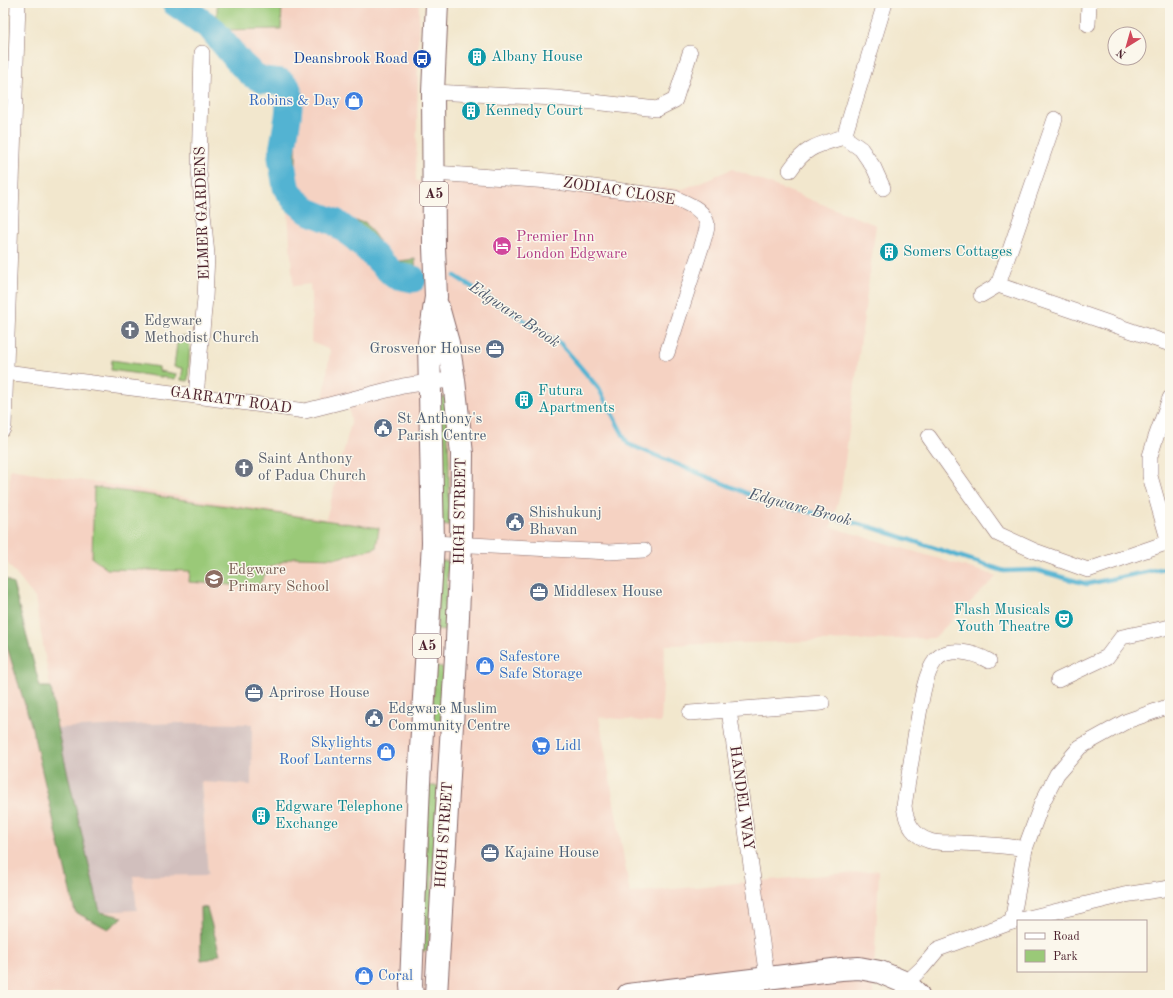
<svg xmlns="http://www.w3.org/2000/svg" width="1173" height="998" viewBox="0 0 1173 998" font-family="'Old Standard TT',serif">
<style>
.built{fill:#f5d2c2;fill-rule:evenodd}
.industrial{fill:#d1bfbd}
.green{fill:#9ac978;stroke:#727452}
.forest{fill:#7bad68;stroke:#62664a}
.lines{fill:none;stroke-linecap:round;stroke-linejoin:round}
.stream{stroke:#53b3d2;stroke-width:4.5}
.river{stroke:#53b3d2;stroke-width:27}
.minor-casing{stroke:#856564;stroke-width:16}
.secondary-casing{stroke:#856564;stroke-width:24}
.primary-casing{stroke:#856564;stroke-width:24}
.minor{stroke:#fff;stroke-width:15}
.secondary{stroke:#fff;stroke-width:22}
.primary{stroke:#fff;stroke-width:22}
.labels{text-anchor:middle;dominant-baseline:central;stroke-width:3;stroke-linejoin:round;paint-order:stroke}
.shield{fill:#fbf7ec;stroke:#7f6065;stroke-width:1}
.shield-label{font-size:14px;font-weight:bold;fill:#4a1f2b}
.culture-label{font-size:15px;fill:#0d838f;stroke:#fbf7ec;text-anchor:start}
.transit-label{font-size:15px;fill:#164399;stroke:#fbf7ec;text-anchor:end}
.shop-label{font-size:15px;fill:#366cbe;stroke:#fbf7ec;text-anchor:start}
.street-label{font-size:15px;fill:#4a1f2b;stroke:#fbf7ec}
.hotel-label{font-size:15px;fill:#b23c85;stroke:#fbf7ec;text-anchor:start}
.worship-label{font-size:15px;fill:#5b616d;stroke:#fbf7ec;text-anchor:start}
.service-label{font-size:15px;fill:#4e5e75;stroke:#fbf7ec;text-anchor:start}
.education-label{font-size:15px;fill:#785e54;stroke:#fbf7ec;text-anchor:start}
.water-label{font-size:16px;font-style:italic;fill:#4e5a6e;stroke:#fbf7ec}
</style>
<rect width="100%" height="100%" fill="#fbf7ec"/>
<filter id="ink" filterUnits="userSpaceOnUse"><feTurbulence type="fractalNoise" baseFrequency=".025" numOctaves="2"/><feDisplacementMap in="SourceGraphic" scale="8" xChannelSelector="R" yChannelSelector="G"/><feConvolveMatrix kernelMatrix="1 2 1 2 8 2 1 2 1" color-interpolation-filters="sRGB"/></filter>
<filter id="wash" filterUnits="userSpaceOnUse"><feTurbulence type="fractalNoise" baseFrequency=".012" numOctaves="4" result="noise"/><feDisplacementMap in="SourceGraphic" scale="16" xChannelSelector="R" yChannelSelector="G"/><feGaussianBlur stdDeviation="0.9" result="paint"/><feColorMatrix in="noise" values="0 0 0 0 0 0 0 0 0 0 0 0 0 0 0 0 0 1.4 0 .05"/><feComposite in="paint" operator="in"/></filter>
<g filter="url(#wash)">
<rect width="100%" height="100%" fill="#f2e7cd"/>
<!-- built -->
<path class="built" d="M 282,3 L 419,3 L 416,181 L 683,189 L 732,169 L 876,225 L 841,491 L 831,527 L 997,576 L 934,638 L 665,645 L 661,723 L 599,717 L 630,893 L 879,870 L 873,995 L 3,995 L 3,577 L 13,584 L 40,687 L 50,686 L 35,598 L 5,560 L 10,469 L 326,519 L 351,423 L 348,398 L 323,403 L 330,350 L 311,342 L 312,309 L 310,284 L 293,286 L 288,212 L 297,90 L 288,80 L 256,67 L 217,30 L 281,29 ZM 174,723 L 201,782 L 208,874 L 133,876 Z"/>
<!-- industrial -->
<polygon class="industrial" points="174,723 252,724 251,785 201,782 208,875 133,876 137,910 100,912 57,728"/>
<!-- green -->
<g class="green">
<polygon points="217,3 282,3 281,29 217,30"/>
<polygon points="178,336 190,337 188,381 181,380 183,368 174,367"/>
<polygon points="112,360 159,367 159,371 176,374 175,379 111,370"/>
<polygon points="439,397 446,397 449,461 449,526 441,525"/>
<polygon points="94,487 379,528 376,548 337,558 294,557 269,567 258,587 189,582 190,571 107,569 92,558"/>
<polygon points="441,561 448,561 445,631 437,630"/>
<polygon points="435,666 443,667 441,721 432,720"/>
<polygon points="429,786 438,786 428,951 420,951"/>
</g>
<!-- forest -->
<g class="forest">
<polygon points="167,3 180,3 196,12 211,24 256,67 288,80 297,90 296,161 294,182 313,204 334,219 365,222 378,240 377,252 392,262 415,259 417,287 400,283 336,233 310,220 281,190 285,89 255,84 220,49 197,24 175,7"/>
<polygon points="3,577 13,584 40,687 51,687 57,728 100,912 123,917 108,929 75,912 31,724 3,634"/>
<polygon points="200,907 207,908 220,954 210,959 201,960"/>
</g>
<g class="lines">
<!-- stream -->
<polyline class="stream" points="455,276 561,344 599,389 628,444 744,492 757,499 871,527 1004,571 1036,570 1087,584 1170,567"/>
<!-- river -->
<polyline class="river" points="175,3 211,28 241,64 253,75 263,80 281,82 287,87 290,96 288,117 281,157 286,187 295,200 308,211 335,222 357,239 394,275 413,279"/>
</g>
</g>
<g filter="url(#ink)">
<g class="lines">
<!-- minor casing -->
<g class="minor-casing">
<g id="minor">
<polyline points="1088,24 1089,3"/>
<polyline points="433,92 556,98 657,109 675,100 690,53"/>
<polyline points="1055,119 998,285 1170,344"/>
<polyline points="844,137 885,3"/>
<path d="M 790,170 C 806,146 818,145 844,137 L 861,149 L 874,168 L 883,188"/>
<path d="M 434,173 L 549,181 L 675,198 C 686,203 707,210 707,226 C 707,231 704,237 703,242 L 667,353"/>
<polyline points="981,295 998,285"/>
<polyline points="5,372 196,396 305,411 403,386 429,382 454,380"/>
<polyline points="196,396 205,298 207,255 199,171 202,53"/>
<polyline points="1170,398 1156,437 1150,456 1150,476 1170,546"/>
<polyline points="3,429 4,426 18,3"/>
<polyline points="929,437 998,534 1035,551 1088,570 1169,542"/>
<polyline points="433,543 609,552 644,550"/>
<path d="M 989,661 C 975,653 947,645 935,661 C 923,676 920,712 916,731 C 912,756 908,781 904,806 C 906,822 913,836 930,841 C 939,844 951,842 961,843 C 982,844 1003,845 1025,849"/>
<polyline points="1058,680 1107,657 1122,637 1170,627"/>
<polyline points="690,713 729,710"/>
<polyline points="1012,922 1025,849 1042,803 1057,774 1080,747 1127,721 1170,706"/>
<polyline points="767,978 729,710 822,703"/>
<polyline points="906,983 922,968 938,949 1012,922 1124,895 1170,888"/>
</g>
</g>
<!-- secondary casing -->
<g class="secondary-casing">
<polyline id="secondary" points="628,995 841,969 859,968 880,972 906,983 918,995"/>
</g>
<!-- primary casing -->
<g class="primary-casing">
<g id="primary">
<polyline points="412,995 411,985 419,783 433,543 429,343 436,297 434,247 433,92 437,3"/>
<polyline points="436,995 457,640 461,545 462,454 454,380 448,343 438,307"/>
</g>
</g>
<!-- minor -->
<use href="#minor" class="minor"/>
<!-- secondary -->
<use href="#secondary" class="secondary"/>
<!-- primary -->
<use href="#primary" class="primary"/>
</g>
</g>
<!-- icons -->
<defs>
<g id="building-disc" transform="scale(1)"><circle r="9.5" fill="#0f9aa8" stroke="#fbf7ec"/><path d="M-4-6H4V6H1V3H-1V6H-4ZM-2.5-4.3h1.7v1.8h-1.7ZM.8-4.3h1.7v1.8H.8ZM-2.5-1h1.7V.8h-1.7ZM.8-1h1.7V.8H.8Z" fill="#fff"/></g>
<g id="bus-disc" transform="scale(1)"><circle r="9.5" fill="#1a4fb4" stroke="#fbf7ec"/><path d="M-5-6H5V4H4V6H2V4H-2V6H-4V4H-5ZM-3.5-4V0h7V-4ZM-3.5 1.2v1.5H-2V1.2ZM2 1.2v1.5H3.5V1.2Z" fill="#fff"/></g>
<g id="shop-disc" transform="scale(1)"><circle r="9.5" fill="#3f7fe0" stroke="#fbf7ec"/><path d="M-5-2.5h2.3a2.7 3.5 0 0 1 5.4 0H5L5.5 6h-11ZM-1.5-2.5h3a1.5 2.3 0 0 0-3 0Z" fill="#fff"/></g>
<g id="hotel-disc" transform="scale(1)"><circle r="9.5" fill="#d1479c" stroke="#fbf7ec"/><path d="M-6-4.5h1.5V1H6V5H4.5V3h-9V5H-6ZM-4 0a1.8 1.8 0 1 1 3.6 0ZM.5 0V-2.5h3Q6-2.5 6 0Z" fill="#fff"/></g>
<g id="church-disc" transform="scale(1)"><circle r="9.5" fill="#6b7280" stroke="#fbf7ec"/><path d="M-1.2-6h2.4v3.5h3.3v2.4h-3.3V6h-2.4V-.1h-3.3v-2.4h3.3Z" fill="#fff"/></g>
<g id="office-disc" transform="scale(1)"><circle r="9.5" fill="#5c6f8a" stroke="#fbf7ec"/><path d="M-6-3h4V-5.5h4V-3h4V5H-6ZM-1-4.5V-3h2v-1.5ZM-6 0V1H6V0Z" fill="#fff"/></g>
<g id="civic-disc" transform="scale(1)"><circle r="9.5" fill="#5c6f8a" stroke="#fbf7ec"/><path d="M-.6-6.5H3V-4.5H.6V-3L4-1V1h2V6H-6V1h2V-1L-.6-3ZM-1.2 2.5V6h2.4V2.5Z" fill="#fff"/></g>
<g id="school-disc" transform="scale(1)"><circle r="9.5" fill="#8d6e63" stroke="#fbf7ec"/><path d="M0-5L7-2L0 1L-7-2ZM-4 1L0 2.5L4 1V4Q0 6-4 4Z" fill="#fff"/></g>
<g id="theatre-disc" transform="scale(1)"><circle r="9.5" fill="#0f9aa8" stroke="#fbf7ec"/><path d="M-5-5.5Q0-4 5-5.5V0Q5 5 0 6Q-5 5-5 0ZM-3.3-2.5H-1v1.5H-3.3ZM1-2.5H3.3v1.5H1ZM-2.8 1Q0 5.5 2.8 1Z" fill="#fff"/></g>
<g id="supermarket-disc" transform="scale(1)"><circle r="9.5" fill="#3f7fe0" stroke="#fbf7ec"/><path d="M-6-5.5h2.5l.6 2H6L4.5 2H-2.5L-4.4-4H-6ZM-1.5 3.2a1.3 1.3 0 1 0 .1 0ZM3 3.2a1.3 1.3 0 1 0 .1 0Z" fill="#fff"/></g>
</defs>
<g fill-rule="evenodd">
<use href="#building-disc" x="477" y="57"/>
<use href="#bus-disc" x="422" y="59"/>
<use href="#shop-disc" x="354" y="101"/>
<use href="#building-disc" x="471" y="111"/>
<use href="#hotel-disc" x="502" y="246"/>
<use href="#building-disc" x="889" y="252"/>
<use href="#church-disc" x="130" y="330"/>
<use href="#office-disc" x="495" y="349"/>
<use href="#building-disc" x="524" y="400"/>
<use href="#civic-disc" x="383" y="428"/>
<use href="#church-disc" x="244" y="468"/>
<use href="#civic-disc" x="515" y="522"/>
<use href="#school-disc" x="214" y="579"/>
<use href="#office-disc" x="539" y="592"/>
<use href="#theatre-disc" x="1064" y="619"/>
<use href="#shop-disc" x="485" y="666"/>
<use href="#office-disc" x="254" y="693"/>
<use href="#civic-disc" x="374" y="718"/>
<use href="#supermarket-disc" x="541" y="746"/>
<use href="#shop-disc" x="386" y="752"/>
<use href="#building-disc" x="261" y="816"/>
<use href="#office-disc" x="490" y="853"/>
<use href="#shop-disc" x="364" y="976"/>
</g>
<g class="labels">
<!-- shield labels -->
<g class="shield">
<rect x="420" y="182" width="28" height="24" rx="3"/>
<rect x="413" y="634" width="28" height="24" rx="3"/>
</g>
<g class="shield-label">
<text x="434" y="194">A5</text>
<text x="427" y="646">A5</text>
</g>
<!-- culture labels -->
<g class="culture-label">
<text x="491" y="57">Albany House</text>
<text x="485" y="111">Kennedy Court</text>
<text x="903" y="252">Somers Cottages</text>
<text x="538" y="391">Futura<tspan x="538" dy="17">Apartments</tspan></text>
<text x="1050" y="610" text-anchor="end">Flash Musicals<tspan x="1050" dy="17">Youth Theatre</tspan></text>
<text x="275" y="807">Edgware Telephone<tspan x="275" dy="17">Exchange</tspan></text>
</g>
<!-- transit labels -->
<g class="transit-label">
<text x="408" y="59">Deansbrook Road</text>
</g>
<!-- shop labels -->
<g class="shop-label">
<text x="340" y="101" text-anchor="end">Robins &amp; Day</text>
<text x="499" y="657">Safestore<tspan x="499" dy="17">Safe Storage</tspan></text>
<text x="372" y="743" text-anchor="end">Skylights<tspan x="372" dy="17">Roof Lanterns</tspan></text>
<text x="555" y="746">Lidl</text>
<text x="378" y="976">Coral</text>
</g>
<!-- street labels -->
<g class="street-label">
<text transform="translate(619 192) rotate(9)">ZODIAC CLOSE</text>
<text transform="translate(203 213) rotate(-92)">ELMER GARDENS</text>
<text transform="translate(231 401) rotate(8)">GARRATT ROAD</text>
<text transform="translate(461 511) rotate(-89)">HIGH STREET</text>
<text transform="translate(741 798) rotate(82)">HANDEL WAY</text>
<text transform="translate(445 835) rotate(-86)">HIGH STREET</text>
</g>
<!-- hotel labels -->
<g class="hotel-label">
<text x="516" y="237">Premier Inn<tspan x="516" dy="17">London Edgware</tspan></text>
</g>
<!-- worship labels -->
<g class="worship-label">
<text x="144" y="321">Edgware<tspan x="144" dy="17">Methodist Church</tspan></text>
<text x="258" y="459">Saint Anthony<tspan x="258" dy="17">of Padua Church</tspan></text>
</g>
<!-- service labels -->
<g class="service-label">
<text x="481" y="349" text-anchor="end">Grosvenor House</text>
<text x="397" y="419">St Anthony's<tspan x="397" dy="17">Parish Centre</tspan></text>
<text x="529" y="513">Shishukunj<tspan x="529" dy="17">Bhavan</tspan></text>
<text x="553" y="592">Middlesex House</text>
<text x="268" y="693">Aprirose House</text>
<text x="388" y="709">Edgware Muslim<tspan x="388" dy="17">Community Centre</tspan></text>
<text x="504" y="853">Kajaine House</text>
</g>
<!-- education labels -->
<g class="education-label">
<text x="228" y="570">Edgware<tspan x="228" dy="17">Primary School</tspan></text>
</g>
<!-- water labels -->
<g class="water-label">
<text transform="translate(514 315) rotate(34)">Edgware Brook</text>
<text transform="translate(800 508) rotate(15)">Edgware Brook</text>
</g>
</g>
<!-- margin -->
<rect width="1173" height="998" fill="none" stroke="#fbf7ec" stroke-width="16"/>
<!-- legend -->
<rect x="1017" y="920" width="130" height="52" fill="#fbf7ec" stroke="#b4a19f"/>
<rect x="1025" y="933" width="20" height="6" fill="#ffffff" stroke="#b4a19f"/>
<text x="1053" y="940" font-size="12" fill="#4a1f2b">Road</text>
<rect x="1025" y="950" width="20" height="12" fill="#9ac978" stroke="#b4a19f"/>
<text x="1053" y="960" font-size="12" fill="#4a1f2b">Park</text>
<!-- north arrow -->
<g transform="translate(1127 46) rotate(217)"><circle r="19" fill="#fbf7ec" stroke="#b4a19f"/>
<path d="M0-3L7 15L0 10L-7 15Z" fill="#d1495b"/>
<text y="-6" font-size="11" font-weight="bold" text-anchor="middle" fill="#4a1f2b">N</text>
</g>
</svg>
